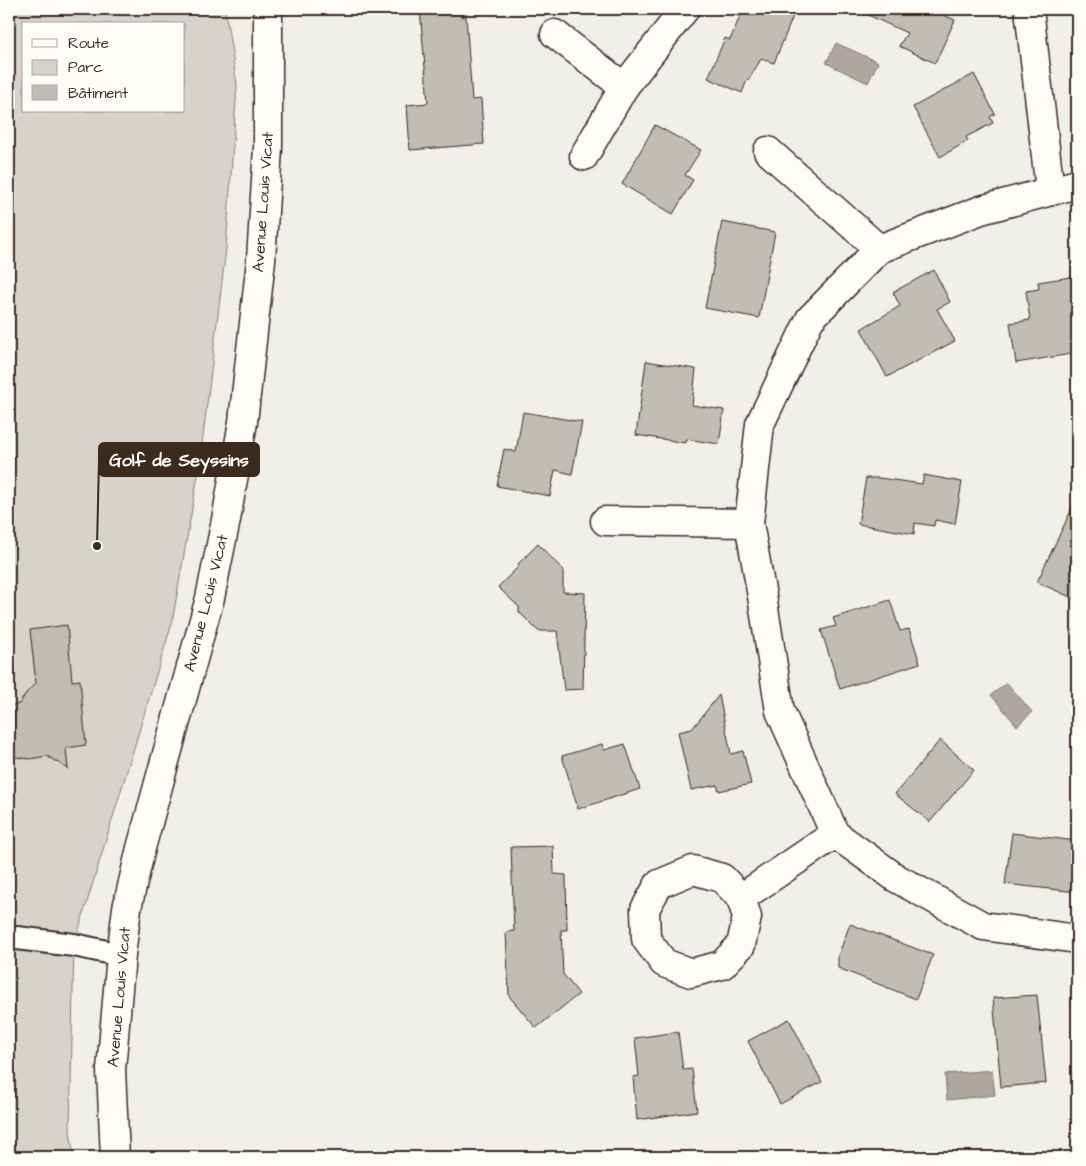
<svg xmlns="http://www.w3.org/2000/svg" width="1086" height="1166" viewBox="0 0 1086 1166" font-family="'Architects Daughter',sans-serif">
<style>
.green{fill:#d7d2cc;stroke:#897e75;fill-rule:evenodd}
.water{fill:#aea69f;stroke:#80746b}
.building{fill:#c1bcb4;stroke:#3b2a1e}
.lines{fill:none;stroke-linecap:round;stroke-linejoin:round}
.service-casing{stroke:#3b2a1e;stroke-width:26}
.minor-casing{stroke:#3b2a1e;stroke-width:31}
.secondary-casing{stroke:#3b2a1e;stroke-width:31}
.service{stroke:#fdfcf7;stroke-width:22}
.minor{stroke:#fdfcf7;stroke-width:28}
.secondary{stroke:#fdfcf7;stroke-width:28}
.labels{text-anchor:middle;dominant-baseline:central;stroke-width:4;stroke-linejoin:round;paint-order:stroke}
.street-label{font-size:16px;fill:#3b2a1e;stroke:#fdfcf7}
.leader{fill:none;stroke:#3b2a1e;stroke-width:2}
.callout-dot{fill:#3b2a1e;stroke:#fdfcf7;stroke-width:2}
.callout{fill:#3b2a1e;stroke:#3b2a1e;stroke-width:2}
.callout-label{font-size:18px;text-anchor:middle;font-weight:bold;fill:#fff}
</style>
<rect width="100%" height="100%" fill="#f1efea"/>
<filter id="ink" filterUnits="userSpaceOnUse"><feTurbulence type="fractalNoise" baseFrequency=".02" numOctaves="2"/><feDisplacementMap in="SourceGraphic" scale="10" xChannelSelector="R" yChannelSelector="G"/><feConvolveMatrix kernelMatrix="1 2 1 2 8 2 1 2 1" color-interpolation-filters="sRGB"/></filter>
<g filter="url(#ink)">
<!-- green -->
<path class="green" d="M 9,9 L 225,9 L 237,85 L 226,249 L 199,469 L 172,623 L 74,945 L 70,1131 L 74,1157 L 9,1157 ZM 24,24 L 184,24 L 184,111 L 24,111 Z"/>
<!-- water -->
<g class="water">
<polygon points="836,43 878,62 868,83 826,63"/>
<polygon points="1007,683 1032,712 1017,726 991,695"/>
<polygon points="992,1070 995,1095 947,1100 945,1074"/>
</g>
<!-- building -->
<g class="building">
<polygon points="420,9 461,9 462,17 466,16 472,100 481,99 484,144 410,150 407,105 428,103"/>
<polygon points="743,9 796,9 774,63 761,59 748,81 747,80 742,93 708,78 725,38 730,40"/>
<polygon points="855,9 929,9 955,20 935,63 899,46 907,33"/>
<polygon points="974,74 995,114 990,117 993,123 966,137 968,141 940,157 913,107"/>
<polygon points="655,125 701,150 685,175 693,180 673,214 622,184"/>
<polygon points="722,222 775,232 759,318 705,308"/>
<polygon points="934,270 950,302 937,309 955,341 887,377 861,329 900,306 893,292"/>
<polygon points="1077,276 1077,353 1016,363 1010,323 1030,320 1026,291 1039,289 1038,282"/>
<polygon points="646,361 696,369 692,405 724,410 719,444 686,439 686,443 636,435"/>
<polygon points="523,412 582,422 572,474 555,470 550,496 497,486 504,449 516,452"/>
<polygon points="924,475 962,482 955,524 935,520 934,526 915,523 914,534 858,524 866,478 879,478 922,484"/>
<polygon points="1077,498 1077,600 1037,582"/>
<polygon points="538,544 563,570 563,592 585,593 583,689 564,690 557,631 538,631 519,612 519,607 498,587 519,566 518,564"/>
<polygon points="890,600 900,631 909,629 920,663 840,689 821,630 836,626 833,618"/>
<polygon points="67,625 72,681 80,680 86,745 66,748 68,769 47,756 30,759 9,756 9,706 19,704 27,692 36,683 30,630"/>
<polygon points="719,695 731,754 743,751 751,784 719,791 717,785 691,790 678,732 692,729"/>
<polygon points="940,740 974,770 930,822 895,794"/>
<polygon points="602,744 604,750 625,744 640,789 578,809 562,756"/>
<polygon points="1012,833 1077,841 1077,892 1005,884"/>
<polygon points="553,846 554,874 566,875 567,930 561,930 563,974 579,994 536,1028 509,996 506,932 514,931 511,847"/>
<polygon points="850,924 933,955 916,999 838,968 838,956"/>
<polygon points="1037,995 1046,1083 1001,1087 993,998"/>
<polygon points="789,1019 822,1082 780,1104 748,1041"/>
<polygon points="678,1032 683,1070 692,1069 697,1111 637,1120 633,1077 639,1076 635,1038"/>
</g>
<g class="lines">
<!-- service casing -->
<g class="service-casing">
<polyline id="service" points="17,938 74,945 121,955"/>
</g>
<!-- minor casing -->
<g class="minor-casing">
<g id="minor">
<polyline points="1029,9 1050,191"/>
<polyline points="555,34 624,87 685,9"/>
<polyline points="768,151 879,249"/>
<polyline points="584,156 624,87"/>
<polyline points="1077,184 981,210 879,249 810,319 760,424 749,523 763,602 780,711 835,834 896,878 983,926 1077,939"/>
<polyline points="605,521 749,523"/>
<polyline points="741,898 722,878 693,870 659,884 645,909 646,939 664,963 691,973 722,965 741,945 747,917 741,898 835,834"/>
</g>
</g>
<!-- secondary casing -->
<g class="secondary-casing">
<polyline id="secondary" points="115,1157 111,1070 121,955 127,908 141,848 210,598 226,520 243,422 261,260 268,148 268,9"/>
</g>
<!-- service -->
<use href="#service" class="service"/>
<!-- minor -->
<use href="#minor" class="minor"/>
<!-- secondary -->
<use href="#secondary" class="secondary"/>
</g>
</g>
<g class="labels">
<!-- street labels -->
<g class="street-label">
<text transform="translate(263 202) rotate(-86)">Avenue Louis Vicat</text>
<text transform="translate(206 603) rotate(-76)">Avenue Louis Vicat</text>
<text transform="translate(119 997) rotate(-85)">Avenue Louis Vicat</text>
</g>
</g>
<!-- callouts -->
<path class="leader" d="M97 546L99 460"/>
<circle class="callout-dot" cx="97" cy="546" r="5"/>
<rect class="callout" x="99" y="443" width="160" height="33" rx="5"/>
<g class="callout-label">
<text x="179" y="466">Golf de Seyssins</text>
</g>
<!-- margin -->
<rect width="1086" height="1166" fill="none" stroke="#fdfcf7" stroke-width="30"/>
<rect x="15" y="15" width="1056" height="1136" fill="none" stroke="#3b2a1e" stroke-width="2" filter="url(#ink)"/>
<!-- legend -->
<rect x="22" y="22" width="162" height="90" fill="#fdfcf7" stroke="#afa8a0"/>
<rect x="32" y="39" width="25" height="8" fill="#fdfcf7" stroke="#afa8a0"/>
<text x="68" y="48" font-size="15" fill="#3b2a1e">Route</text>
<rect x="32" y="60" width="25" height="15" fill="#d7d2cc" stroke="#afa8a0"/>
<text x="68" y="72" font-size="15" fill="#3b2a1e">Parc</text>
<rect x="32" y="85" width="25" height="15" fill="#c1bcb4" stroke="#afa8a0"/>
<text x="68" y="98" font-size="15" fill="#3b2a1e">Bâtiment</text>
</svg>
